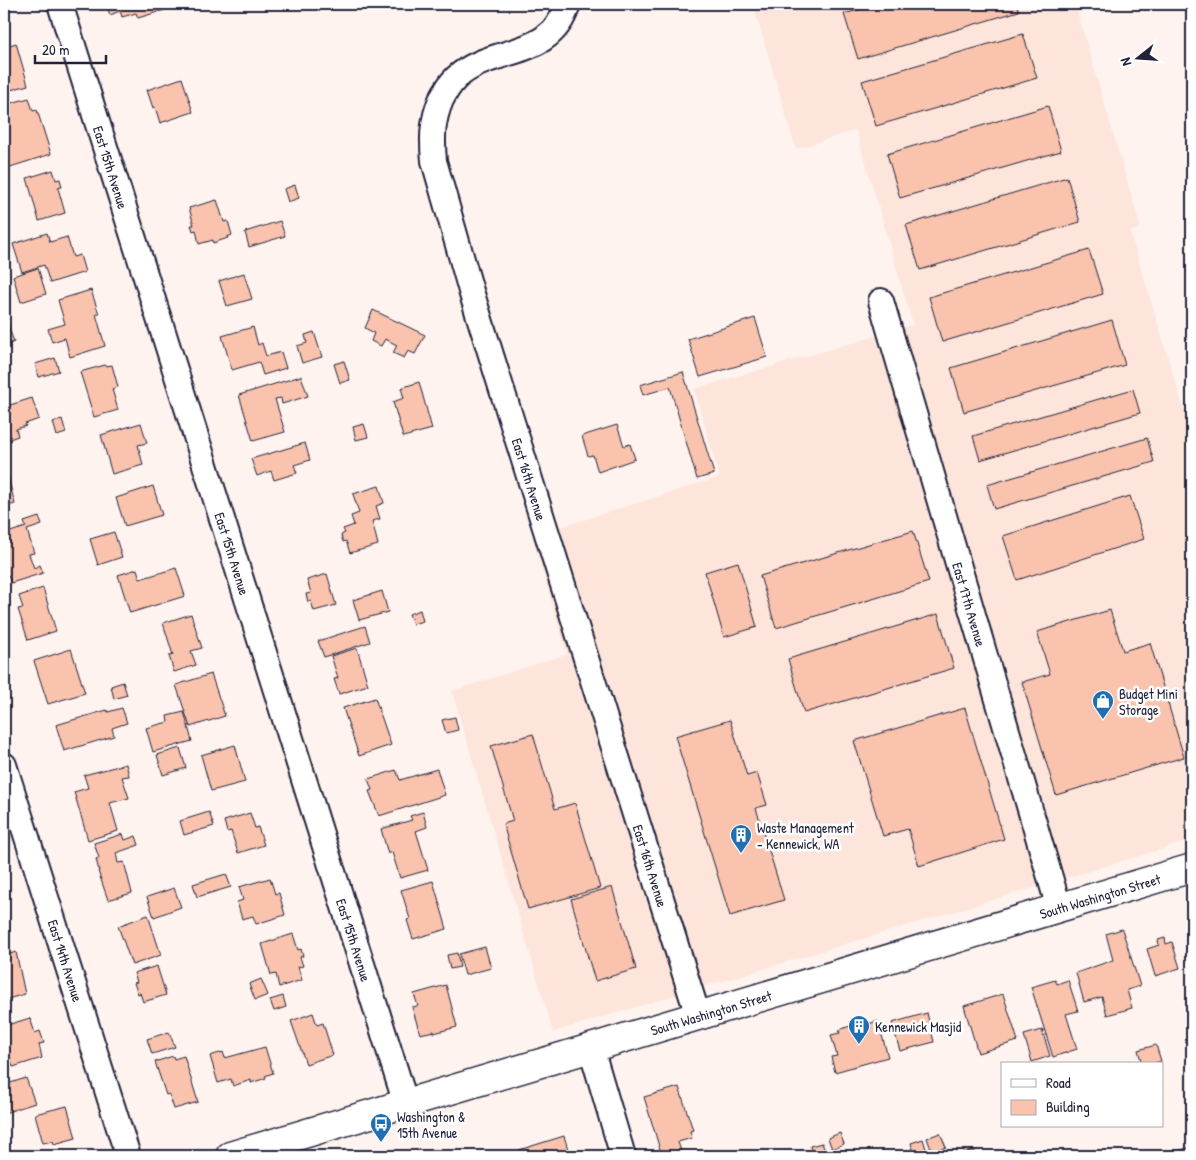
<svg xmlns="http://www.w3.org/2000/svg" width="1196" height="1160" viewBox="0 0 1196 1160" font-family="'Patrick Hand',sans-serif">
<style>
.built{fill:#fde5db}
.building{fill:#fac3ad;stroke:#22223b}
.lines{fill:none;stroke-linecap:round;stroke-linejoin:round}
.minor-casing{stroke:#22223b;stroke-width:28}
.major-casing{stroke:#22223b;stroke-width:31}
.minor{stroke:#fff;stroke-width:24}
.major{stroke:#fff;stroke-width:28}
.labels{text-anchor:middle;dominant-baseline:central;stroke-width:5;stroke-linejoin:round;paint-order:stroke}
.street-label{font-size:14px;fill:#22223b;stroke:#fff}
.poi-label{font-size:14px;fill:#22223b;stroke:#fff;text-anchor:start}
</style>
<rect width="100%" height="100%" fill="#fef3ef"/>
<filter id="ink" filterUnits="userSpaceOnUse"><feTurbulence type="fractalNoise" baseFrequency=".02" numOctaves="2"/><feDisplacementMap in="SourceGraphic" scale="10" xChannelSelector="R" yChannelSelector="G"/><feConvolveMatrix kernelMatrix="1 2 1 2 8 2 1 2 1" color-interpolation-filters="sRGB"/></filter>
<g filter="url(#ink)">
<!-- built -->
<polygon class="built" points="753,4 1075,4 1141,228 1130,232 1192,436 1192,840 553,1032 452,691 567,654 532,536 720,477 694,389 913,325 856,130 796,149"/>
<!-- building -->
<g class="building">
<polygon points="106,4 170,4 171,8 138,18 136,13 122,17 120,11 110,15"/>
<polygon points="880,4 1016,4 1019,11 858,59 844,14"/>
<polygon points="1023,34 1037,78 876,126 862,81"/>
<polygon points="16,43 28,85 4,92 4,47"/>
<polygon points="182,78 193,112 160,123 155,107 153,108 147,90"/>
<polygon points="29,98 33,111 37,110 51,154 4,169 4,105"/>
<polygon points="1048,106 1061,151 900,198 887,154"/>
<polygon points="53,170 56,180 60,179 62,187 58,188 65,213 39,221 27,178"/>
<polygon points="1067,177 1080,222 920,270 906,225"/>
<polygon points="295,185 299,198 288,202 284,189"/>
<polygon points="217,200 224,222 228,221 232,235 227,237 228,238 213,243 213,240 199,244 196,230 193,231 191,225 194,225 189,208"/>
<polygon points="280,221 285,236 249,247 245,232"/>
<polygon points="47,233 50,242 67,237 73,257 80,255 85,272 50,283 44,265 22,272 13,244"/>
<polygon points="1089,250 1103,294 942,342 929,297"/>
<polygon points="38,268 46,294 21,302 13,276"/>
<polygon points="244,273 252,299 227,306 219,281"/>
<polygon points="91,290 99,314 96,314 105,346 70,357 65,338 52,342 48,329 65,324 58,300"/>
<polygon points="373,310 425,335 415,354 408,351 404,358 393,353 397,345 385,339 381,346 371,341 374,333 365,328"/>
<polygon points="4,317 5,317 14,342 4,346"/>
<polygon points="755,318 767,357 700,377 688,339"/>
<polygon points="1112,320 1125,365 964,412 951,368"/>
<polygon points="253,327 258,345 262,343 266,356 281,352 286,368 263,375 259,362 232,370 222,336"/>
<polygon points="314,332 322,357 302,363 297,346 307,343 305,335"/>
<polygon points="55,358 59,371 39,377 35,364"/>
<polygon points="344,361 350,380 340,383 334,364"/>
<polygon points="105,365 106,366 112,365 118,387 112,389 118,410 94,417 80,372"/>
<polygon points="683,372 714,474 697,479 670,387 643,395 640,385"/>
<polygon points="301,376 308,396 282,404 281,398 275,399 285,432 253,441 239,395"/>
<polygon points="419,382 432,429 403,437 393,402 404,398 401,388"/>
<polygon points="1133,389 1140,413 980,460 973,436"/>
<polygon points="32,398 39,419 25,424 26,426 16,429 18,436 4,441 4,407"/>
<polygon points="62,419 66,433 57,436 53,422"/>
<polygon points="141,423 147,443 138,445 143,465 112,474 101,435"/>
<polygon points="364,424 368,437 356,440 353,427"/>
<polygon points="617,425 624,446 630,444 635,459 598,472 593,455 588,456 582,436"/>
<polygon points="1147,438 1154,462 994,509 987,485"/>
<polygon points="305,443 310,460 294,465 297,473 274,480 271,471 257,476 251,459"/>
<polygon points="8,477 15,504 4,507 4,478"/>
<polygon points="153,486 162,515 125,526 116,498"/>
<polygon points="379,486 384,503 376,506 380,519 372,521 378,545 350,553 346,541 343,542 341,535 345,533 343,529 354,525 351,516 359,513 353,494"/>
<polygon points="1130,496 1144,539 1017,580 1003,536"/>
<polygon points="39,517 42,525 27,530 34,553 29,554 34,568 40,565 43,573 11,583 6,571 4,572 4,534 26,527 24,522"/>
<polygon points="913,531 929,582 776,628 760,576"/>
<polygon points="114,532 122,557 98,565 90,539"/>
<polygon points="738,562 757,627 724,637 705,572"/>
<polygon points="176,568 185,596 130,613 118,575 137,569 140,579"/>
<polygon points="327,574 336,605 314,611 311,601 308,602 306,594 311,593 307,580"/>
<polygon points="43,588 56,631 28,640 18,609 23,608 19,596"/>
<polygon points="382,591 388,612 359,620 353,600"/>
<polygon points="420,610 423,621 413,624 409,614"/>
<polygon points="1110,610 1123,651 1150,643 1184,757 1056,795 1022,682 1050,674 1037,632"/>
<polygon points="191,614 202,648 191,651 196,665 174,672 169,656 173,655 163,623"/>
<polygon points="938,614 954,668 804,713 788,659"/>
<polygon points="365,626 370,642 324,657 318,641"/>
<polygon points="357,648 368,685 339,694 334,679 338,678 331,656"/>
<polygon points="71,649 85,693 48,704 34,661"/>
<polygon points="211,674 225,716 190,727 176,685"/>
<polygon points="123,682 127,695 114,699 111,686"/>
<polygon points="375,698 391,745 359,756 343,708"/>
<polygon points="122,708 127,723 112,728 114,736 64,751 56,725 107,710 108,712"/>
<polygon points="965,708 1004,839 919,866 908,829 883,836 854,741"/>
<polygon points="184,712 192,741 153,752 146,728 168,722 167,716"/>
<polygon points="455,717 458,730 446,733 442,720"/>
<polygon points="730,720 747,776 757,773 767,805 756,808 784,900 730,916 675,736"/>
<polygon points="533,734 555,809 575,803 600,888 528,909 503,824 513,821 491,746"/>
<polygon points="235,745 245,782 211,791 201,755"/>
<polygon points="180,748 186,768 163,775 157,755"/>
<polygon points="126,764 129,776 122,777 129,798 110,803 118,831 88,840 74,792 88,788 84,775"/>
<polygon points="437,769 445,795 379,816 369,791 372,790 368,779 396,770 400,780"/>
<polygon points="209,812 214,826 184,835 180,821"/>
<polygon points="423,812 427,827 416,831 428,870 400,878 392,852 388,854 381,829 412,820 410,816"/>
<polygon points="250,813 255,828 258,827 264,845 238,853 231,831 227,832 224,821"/>
<polygon points="123,834 125,840 136,836 139,845 116,853 118,863 124,862 132,893 108,900 98,871 99,871 96,859 99,858 94,843"/>
<polygon points="226,874 231,887 197,897 193,884"/>
<polygon points="270,878 275,894 279,893 285,915 256,924 253,916 242,919 237,902 243,900 239,887"/>
<polygon points="433,881 447,929 413,939 407,920 410,919 401,890"/>
<polygon points="612,887 636,969 595,981 571,899"/>
<polygon points="174,888 181,907 154,917 147,897"/>
<polygon points="148,915 161,955 132,965 118,926"/>
<polygon points="1122,929 1140,986 1127,990 1132,1008 1107,1015 1102,997 1084,1002 1076,973 1113,960 1106,934"/>
<polygon points="293,934 298,950 301,949 303,956 300,957 303,966 298,967 302,980 279,987 276,974 271,975 262,944"/>
<polygon points="1165,938 1166,944 1172,942 1180,968 1155,976 1147,949 1159,945 1158,940"/>
<polygon points="485,947 491,968 465,975 459,954"/>
<polygon points="16,952 25,994 4,1000 4,956"/>
<polygon points="457,953 460,967 450,969 447,955"/>
<polygon points="157,966 166,995 143,1002 140,993 138,994 134,983 137,982 134,973"/>
<polygon points="261,979 268,995 255,1000 249,984"/>
<polygon points="1055,980 1057,984 1068,980 1078,1011 1066,1014 1077,1049 1053,1057 1031,987"/>
<polygon points="446,985 457,1027 434,1033 434,1031 420,1034 412,1007 418,1006 414,994"/>
<polygon points="1003,994 1018,1041 978,1053 964,1006"/>
<polygon points="283,996 286,1007 274,1011 270,1000"/>
<polygon points="313,1013 317,1025 323,1023 333,1055 306,1064 291,1021"/>
<polygon points="927,1013 934,1042 900,1051 892,1023"/>
<polygon points="30,1018 35,1033 40,1031 44,1043 39,1044 42,1058 13,1067 4,1038 4,1026"/>
<polygon points="878,1021 888,1057 835,1072 831,1057 837,1056 831,1035 840,1033 839,1030 850,1026 851,1029"/>
<polygon points="1042,1030 1050,1056 1032,1062 1024,1035"/>
<polygon points="169,1032 175,1047 152,1054 147,1039"/>
<polygon points="1156,1045 1161,1061 1152,1064 1142,1064 1138,1050"/>
<polygon points="265,1047 273,1073 265,1076 266,1078 251,1083 251,1080 233,1086 231,1079 218,1083 210,1056 223,1052 225,1058"/>
<polygon points="173,1056 174,1059 184,1056 198,1102 174,1109 169,1094 166,1095 155,1062"/>
<polygon points="26,1078 35,1103 4,1113 4,1085"/>
<polygon points="679,1087 693,1130 690,1131 692,1138 678,1142 682,1154 676,1156 662,1156 644,1097"/>
<polygon points="67,1106 76,1138 54,1144 53,1141 43,1143 35,1114"/>
<polygon points="840,1133 844,1144 832,1149 828,1138"/>
<polygon points="940,1133 946,1147 932,1152 927,1138"/>
<polygon points="564,1136 570,1156 521,1156 519,1150"/>
<polygon points="923,1139 927,1152 915,1156 911,1143"/>
<polygon points="822,1143 826,1154 813,1156 810,1146"/>
<polygon points="1192,1147 1192,1156 1157,1156"/>
<polygon points="974,1150 976,1156 952,1156"/>
</g>
<g class="lines">
<!-- minor casing -->
<g class="minor-casing">
<g id="minor">
<path id="s1" d="M 60,4 L 406,1104"/>
<path id="s2" d="M 568,4 C 551,61 491,45 456,78 C 450,84 445,92 441,100 C 432,121 432,139 434,161 L 471,291 L 698,1016"/>
<path id="s3" d="M 881,301 L 1059,908"/>
<path id="s4" d="M 4,765 L 128,1156"/>
<polyline points="591,1048 623,1156"/>
</g>
</g>
<!-- major casing -->
<g class="major-casing">
<g id="major">
<path id="s5" d="M 230,1156 L 1192,868"/>
</g>
</g>
<!-- minor -->
<use href="#minor" class="minor"/>
<!-- major -->
<use href="#major" class="major"/>
</g>
</g>
<!-- icons -->
<defs>
<g id="shop-pin" transform="scale(1.125)"><path d="M0 17L-7.5 6A9.5 9.5 0 1 1 7.5 6Z" fill="#1f6fb2" stroke="#fff"/><path d="M-5-2.5h2.3a2.7 3.5 0 0 1 5.4 0H5L5.5 6h-11ZM-1.5-2.5h3a1.5 2.3 0 0 0-3 0Z" fill="#fff"/></g>
<g id="building-pin" transform="scale(1.125)"><path d="M0 17L-7.5 6A9.5 9.5 0 1 1 7.5 6Z" fill="#1f6fb2" stroke="#fff"/><path d="M-4-6H4V6H1V3H-1V6H-4ZM-2.5-4.3h1.7v1.8h-1.7ZM.8-4.3h1.7v1.8H.8ZM-2.5-1h1.7V.8h-1.7ZM.8-1h1.7V.8H.8Z" fill="#fff"/></g>
<g id="bus-pin" transform="scale(1.125)"><path d="M0 17L-7.5 6A9.5 9.5 0 1 1 7.5 6Z" fill="#1f6fb2" stroke="#fff"/><path d="M-5-6H5V4H4V6H2V4H-2V6H-4V4H-5ZM-3.5-4V0h7V-4ZM-3.5 1.2v1.5H-2V1.2ZM2 1.2v1.5H3.5V1.2Z" fill="#fff"/></g>
</defs>
<g fill-rule="evenodd">
<use href="#shop-pin" x="1103" y="701"/>
<use href="#building-pin" x="741" y="835"/>
<use href="#building-pin" x="859" y="1026"/>
<use href="#bus-pin" x="381" y="1124"/>
</g>
<g class="labels">
<!-- street labels -->
<g class="street-label">
<text stroke="none"><textPath href="#s1" startOffset="171">East 15th Avenue</textPath></text>
<text stroke="none"><textPath href="#s2" startOffset="561">East 16th Avenue</textPath></text>
<text stroke="none"><textPath href="#s1" startOffset="576">East 15th Avenue</textPath></text>
<text stroke="none"><textPath href="#s3" startOffset="316">East 17th Avenue</textPath></text>
<text stroke="none"><textPath href="#s2" startOffset="966">East 16th Avenue</textPath></text>
<text stroke="none"><textPath href="#s5" startOffset="908">South Washington Street</textPath></text>
<text stroke="none"><textPath href="#s1" startOffset="981">East 15th Avenue</textPath></text>
<text stroke="none"><textPath href="#s4" startOffset="205">East 14th Avenue</textPath></text>
<text stroke="none"><textPath href="#s5" startOffset="502">South Washington Street</textPath></text>
</g>
<!-- poi labels -->
<g class="poi-label">
<text x="1119" y="693">Budget Mini<tspan x="1119" dy="16">Storage</tspan></text>
<text x="757" y="827">Waste Management<tspan x="757" dy="16">- Kennewick, WA</tspan></text>
<text x="875" y="1026">Kennewick Masjid</text>
<text x="397" y="1116">Washington &amp;<tspan x="397" dy="16">15th Avenue</tspan></text>
</g>
</g>
<!-- margin -->
<rect width="1196" height="1160" fill="none" stroke="#fff" stroke-width="20"/>
<rect x="10" y="10" width="1176" height="1140" fill="none" stroke="#22223b" stroke-width="2" filter="url(#ink)"/>
<!-- legend -->
<rect x="1001" y="1062" width="162" height="65" fill="#ffffff" stroke="#a7a7b1"/>
<rect x="1011" y="1079" width="25" height="8" fill="#ffffff" stroke="#a7a7b1"/>
<text x="1046" y="1088" font-size="15" fill="#22223b">Road</text>
<rect x="1011" y="1100" width="25" height="15" fill="#fac3ad" stroke="#a7a7b1"/>
<text x="1046" y="1112" font-size="15" fill="#22223b">Building</text>
<!-- north arrow -->
<g transform="translate(1138 58) rotate(253)" stroke="#ffffff" stroke-width="4" paint-order="stroke">
<path d="M0-4L9 19L0 12L-9 19Z" fill="#22223b"/>
<text y="-8" font-size="14" font-weight="bold" text-anchor="middle" fill="#22223b">N</text>
</g>
<!-- scale -->
<path d="M35 55v8h71v-8" fill="none" stroke="#22223b" stroke-width="2.5"/>
<text x="42" y="55" font-size="15" fill="#22223b" stroke="#ffffff" stroke-width="4" paint-order="stroke">20 m</text>
</svg>
